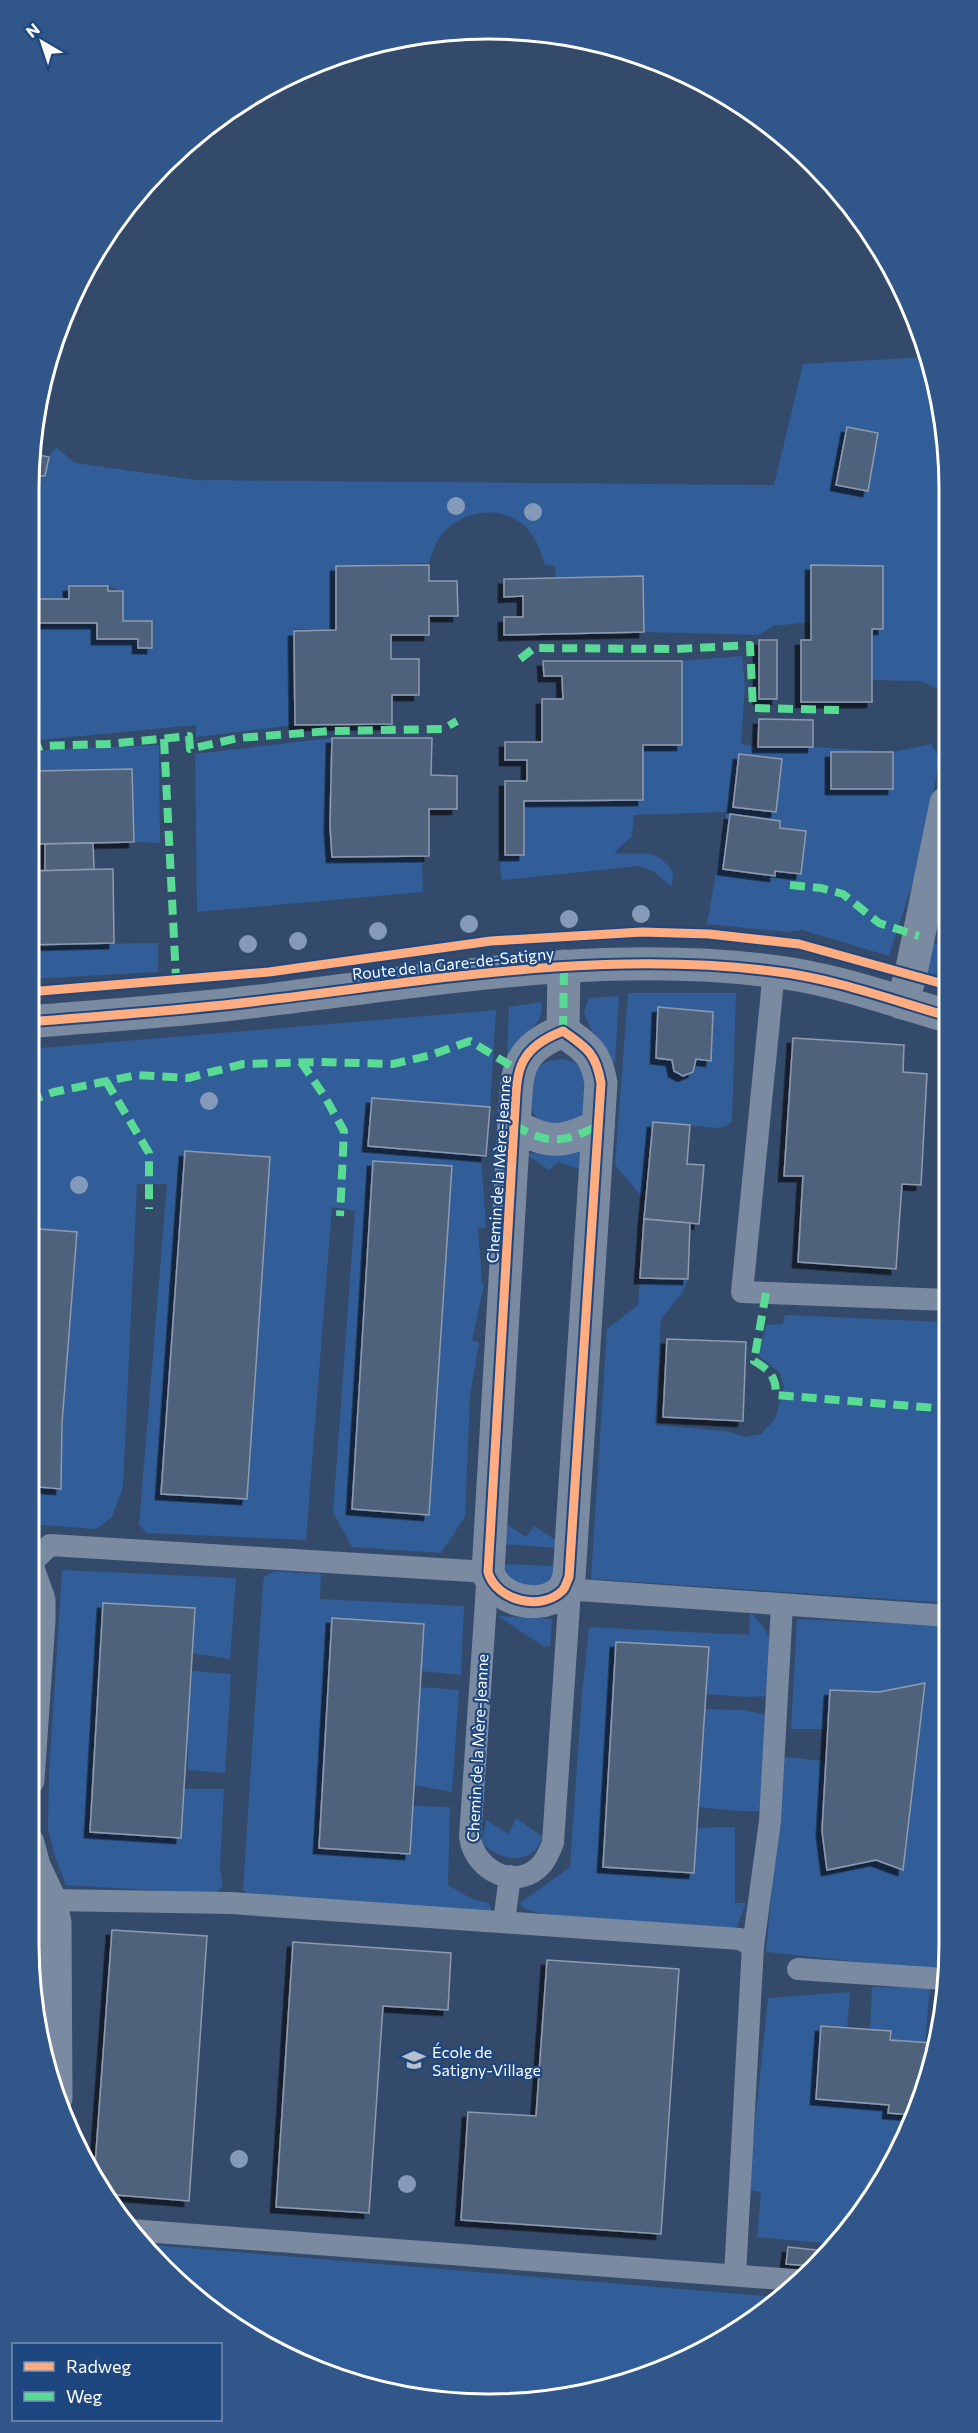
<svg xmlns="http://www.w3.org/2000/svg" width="978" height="2433" viewBox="0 0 978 2433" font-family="Commissioner,sans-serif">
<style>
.green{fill:#315d98}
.building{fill:#50627c;stroke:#8e9baf;stroke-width:1.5;filter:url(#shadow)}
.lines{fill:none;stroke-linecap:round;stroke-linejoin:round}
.service{stroke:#7a8aa0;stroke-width:22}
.minor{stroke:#7a8aa0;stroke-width:33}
.tertiary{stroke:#7a8aa0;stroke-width:33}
.quiet{stroke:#5adb95;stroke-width:8;stroke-dasharray:15 8;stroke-linecap:butt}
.cycleway-casing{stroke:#1e4780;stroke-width:13}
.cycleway{stroke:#ffac80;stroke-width:9}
.tree{fill:#859ab8}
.labels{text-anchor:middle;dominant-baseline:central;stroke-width:4.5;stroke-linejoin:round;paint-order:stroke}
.street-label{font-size:16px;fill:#fff;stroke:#1e4780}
.poi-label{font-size:16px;fill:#fff;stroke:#1e4780;text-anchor:start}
.rim{fill:none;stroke:#fff;stroke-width:3}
</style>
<defs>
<filter id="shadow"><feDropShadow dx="-5.5" dy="5.5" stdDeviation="0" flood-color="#0009"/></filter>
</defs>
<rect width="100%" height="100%" fill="#344a6a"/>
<!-- green -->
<g class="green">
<path d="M 926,357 L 946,429 L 946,693 L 921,681 L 872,680 L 872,629 L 883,629 L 883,566 L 812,565 L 811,622 L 773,626 L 759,635 L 644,632 L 643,576 L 556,578 L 555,566 L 545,565 C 541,553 538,541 529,531 C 507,504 465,508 443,533 C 436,541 432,553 429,563 L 336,566 L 336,630 L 294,629 L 295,725 L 196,737 L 196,725 L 40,740 L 29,746 L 29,623 L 97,623 L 97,639 L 138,639 L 138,648 L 152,648 L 152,621 L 123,621 L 122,591 L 108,586 L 70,586 L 69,599 L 29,599 L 28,489 L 31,476 L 45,476 L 49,457 L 56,447 L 75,463 L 196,480 L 774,485 L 803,364 Z"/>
<path d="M 742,656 L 745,686 L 741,744 L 758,747 L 813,747 L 893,752 L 931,744 L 940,758 L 920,860 L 889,956 L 802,930 L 786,932 L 707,924 L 727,812 L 634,815 L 632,836 L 614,853 C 642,856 654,845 673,872 L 672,887 L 653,871 L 639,866 L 502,880 L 499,854 L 524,854 L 524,801 L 643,800 L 643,745 L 682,745 L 682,661 Z"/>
<polygon points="332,738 330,826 332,856 422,856 423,892 197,912 195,754"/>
<polygon points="159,745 160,843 134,842 132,769 35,771 37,844 29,844 28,757 45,750"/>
<polygon points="158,943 158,972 29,979 29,945"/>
<polygon points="932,943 947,946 947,977 926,973"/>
<polygon points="628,993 736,993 732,1121 726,1126 718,1128 653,1122 642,1197 615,1165"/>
<polygon points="619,996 615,1064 590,1027 584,1012 589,998"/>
<path d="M 541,1002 C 545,1022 530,1029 518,1042 C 514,1046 511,1052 507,1057 L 509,1007 Z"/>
<polygon points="496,1010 490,1107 372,1098 481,1155 486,1228 478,1228 482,1283 484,1284 472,1341 479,1342 470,1396 465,1517 441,1553 352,1547 333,1512 355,1211 332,1207 306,1540 147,1533 139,1525 167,1184 137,1184 123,1487 112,1517 96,1529 29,1524 28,1049"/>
<path d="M 563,1059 L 576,1063 L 587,1074 L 585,1112 L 578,1120 C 569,1122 558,1126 550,1125 C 530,1123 523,1090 531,1075 C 538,1063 551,1060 563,1059 Z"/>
<polygon points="582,1150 582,1170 558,1162 549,1170 526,1154"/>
<polygon points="640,1278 688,1279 682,1293 661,1319 655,1425 726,1431 745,1437 761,1434 775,1419 784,1386 780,1373 759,1356 766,1325 783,1324 785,1315 943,1322 948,1328 949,1603 591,1579 607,1329 638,1305"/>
<polygon points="506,1524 526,1537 534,1526 559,1542 557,1548 501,1544"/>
<polygon points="499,1564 557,1566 552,1581 541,1586 512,1584"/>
<polygon points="62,1570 236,1578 230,1659 192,1653 195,1608 103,1603 90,1832 181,1838 184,1789 224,1789 220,1868 223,1885 216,1894 66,1885 55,1856 48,1829 49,1774"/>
<polygon points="275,1571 321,1574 320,1599 464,1606 461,1675 421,1671 423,1624 332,1619 319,1848 410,1854 413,1806 450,1807 448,1885 472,1899 489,1903 492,1914 249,1897 243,1889 263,1583 264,1577"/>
<path d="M 750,1612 C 780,1641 773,1658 772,1696 L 746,1697 L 705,1694 L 709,1647 L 616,1642 L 603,1867 L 694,1873 L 697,1828 L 735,1827 L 735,1903 L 746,1903 L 735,1931 L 565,1921 L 526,1909 L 519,1904 L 570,1867 L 582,1694 L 589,1627 L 749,1635 Z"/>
<polygon points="498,1616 552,1619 550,1646 544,1647"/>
<polygon points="797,1619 949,1626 949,1944 945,1971 766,1952 784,1757 826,1761 822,1831 827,1870 876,1860 903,1870 925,1684 879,1692 831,1690 828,1729 791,1729"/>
<polygon points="192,1671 231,1674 225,1773 188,1770 188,1721"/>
<polygon points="420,1687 459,1690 452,1792 414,1785"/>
<polygon points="704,1709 744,1710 771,1716 765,1811 738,1811 698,1807"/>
<path d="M 516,1818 L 543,1837 C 541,1840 538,1847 535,1850 C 519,1866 495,1856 482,1843 L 486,1820 L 509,1834 Z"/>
<polygon points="28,1925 34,1925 41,1930 38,1999 29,1944"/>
<polygon points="872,1987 930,1988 925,2043 890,2040 870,2030"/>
<polygon points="850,1992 847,2028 889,2105 888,2112 913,2115 854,2225 833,2244 757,2237 761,2192 748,2190 768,1998"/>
<polygon points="140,2244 777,2297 745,2327 666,2369 579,2396 429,2401 341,2380 259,2343"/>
</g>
<!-- building -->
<g class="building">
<polygon points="847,427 878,433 868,491 836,485"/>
<polygon points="34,454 49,457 45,476 31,476"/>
<polygon points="429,565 429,581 457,581 458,616 429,616 429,635 391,635 391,659 419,659 419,695 392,695 392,724 295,725 294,631 336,630 336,566"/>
<polygon points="811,565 883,566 883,629 872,629 872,702 801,702 801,640 811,640"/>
<polygon points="643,576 644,632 504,635 504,617 523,617 523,596 504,597 504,579"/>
<polygon points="69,586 108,586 108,591 123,591 123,621 152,621 152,648 138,648 138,639 97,639 97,623 28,623 28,599 69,599"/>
<rect x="759" y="640" width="18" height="59"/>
<polygon points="543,661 682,661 682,745 643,745 643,800 524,801 524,855 505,855 505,781 527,781 527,760 505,760 505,742 542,742 542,699 563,699 562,676 544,676"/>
<polygon points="759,719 813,720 813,747 758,747"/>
<polygon points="332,738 432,738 431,775 457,776 457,809 429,809 429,856 332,857 330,826"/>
<rect x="831" y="752" width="62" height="37"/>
<polygon points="739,754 782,759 776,812 733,807"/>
<polygon points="132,769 134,842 37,844 35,771"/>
<polygon points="730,814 780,821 780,828 806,831 801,874 775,871 775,876 723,869"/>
<polygon points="93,843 94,869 45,871 45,844"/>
<polygon points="113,869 114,943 28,945 28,871"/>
<polygon points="658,1007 713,1012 711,1061 696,1059 693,1072 683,1076 674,1071 672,1060 656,1058"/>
<polygon points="793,1038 904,1045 903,1072 927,1074 921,1185 902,1184 896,1269 798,1262 803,1176 784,1176"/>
<polygon points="372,1098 490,1107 486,1156 368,1146"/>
<polygon points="653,1122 690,1125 687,1164 704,1165 699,1224 644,1219"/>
<polygon points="185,1151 270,1157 247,1499 161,1494"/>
<polygon points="373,1161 452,1166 429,1515 352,1509"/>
<polygon points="644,1219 690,1223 688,1279 640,1278"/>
<polygon points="28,1228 77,1232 62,1423 61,1489 28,1486"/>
<polygon points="667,1339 746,1342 743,1421 663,1417"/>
<polygon points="103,1603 195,1608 181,1838 90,1832"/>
<polygon points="332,1618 424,1624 410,1854 319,1848"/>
<polygon points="616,1642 709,1647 694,1873 603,1867"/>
<polygon points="925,1683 903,1870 876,1860 827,1870 822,1831 830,1690 879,1692"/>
<polygon points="112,1930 207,1936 189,2201 104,2194 94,2180"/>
<polygon points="293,1942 451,1953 448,2010 383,2006 369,2213 276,2207"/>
<polygon points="547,1960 679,1969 661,2234 461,2220 468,2112 536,2116"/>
<polygon points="821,2026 891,2031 890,2040 933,2043 925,2092 913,2115 888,2113 889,2105 816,2099"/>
<polygon points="788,2247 826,2251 809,2266 786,2264"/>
</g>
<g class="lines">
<!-- service -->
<g class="service">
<polyline points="774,971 742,1292 948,1300"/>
<path d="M 28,1566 L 50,1545 L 488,1572 L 470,1837 C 474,1870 517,1893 542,1864 C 547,1858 550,1850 553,1843 L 570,1590"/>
<polyline points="564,1589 949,1616"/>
<polyline points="50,1900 231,1903 740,1939 753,1946"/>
<polyline points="504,1922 510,1876"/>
<polyline points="798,1969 944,1979"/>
<polyline points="130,2230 795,2280"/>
<polyline points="735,2275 753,1946 770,1821 782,1605"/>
</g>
<!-- minor -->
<g class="minor">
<polyline points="902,1003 911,973 946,803"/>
<path d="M 563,1031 C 587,1048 596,1053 601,1083 L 569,1577 C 567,1581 566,1586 563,1590 C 542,1612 496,1601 488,1572 L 514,1125 C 518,1077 511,1051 563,1031 Z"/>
<polyline points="563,1031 564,966"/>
<path d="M 514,1125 C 548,1145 563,1143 598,1126"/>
<polyline points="28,1569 39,1600 39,1620 28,1780"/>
<polyline points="28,1843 34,1866 50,1900 55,1923 56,2098"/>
</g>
<!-- tertiary -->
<path class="tertiary" d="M 28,1022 C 110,1015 193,1010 275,999 C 439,979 605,950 771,971 C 832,978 889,999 947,1016"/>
<!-- quiet -->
<g class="quiet">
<polyline points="520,659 534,648 676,649 750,645 753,708 840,710"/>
<polyline points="164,739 176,979"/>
<polyline points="28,752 42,746 108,744 189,736 190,749 238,738 330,731 443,729 457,721"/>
<polyline points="790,885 821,888 843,894 879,923 919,936"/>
<polyline points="563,1031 564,966"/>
<polyline points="301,1062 325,1097 344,1131 340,1216"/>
<polyline points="106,1081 149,1153 149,1209"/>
<polyline points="28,1102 54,1092 137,1075 188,1078 243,1064 321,1062 393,1064 431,1055 470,1041 518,1070"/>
<path d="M 514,1125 C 548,1145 563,1143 598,1126"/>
<path d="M 766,1293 L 754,1361 C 770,1370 776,1377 776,1395 L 948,1409"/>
</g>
<!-- cycleway casing -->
<g class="cycleway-casing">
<g id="cycleway">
<polyline points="28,992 269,972 491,941 642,932 709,934 799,944 947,985"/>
<path d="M 28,1022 C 110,1015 193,1010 275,999 C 439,979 605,950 771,971 C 832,978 889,999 947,1016"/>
<path d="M 563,1031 C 587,1048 596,1053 601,1083 L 569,1577 C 567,1581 566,1586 563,1590 C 542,1612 496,1601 488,1572 L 514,1125 C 518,1077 511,1051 563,1031 Z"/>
</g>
</g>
<!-- cycleway -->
<use href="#cycleway" class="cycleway"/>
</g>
<!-- trees -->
<g class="tree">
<circle cx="456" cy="506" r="9"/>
<circle cx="533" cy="512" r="9"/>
<circle cx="641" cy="914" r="9"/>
<circle cx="569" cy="919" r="9"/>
<circle cx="469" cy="924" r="9"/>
<circle cx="378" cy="931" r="9"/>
<circle cx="298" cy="941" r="9"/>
<circle cx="248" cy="944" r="9"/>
<circle cx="209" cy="1101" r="9"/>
<circle cx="79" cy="1185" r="9"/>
<circle cx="239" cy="2159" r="9"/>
<circle cx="407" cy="2184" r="9"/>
</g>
<!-- icons -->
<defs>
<g id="school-bare" transform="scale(1.8)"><path d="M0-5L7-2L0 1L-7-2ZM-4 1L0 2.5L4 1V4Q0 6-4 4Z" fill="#b8c0cb" stroke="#1e4780" stroke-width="2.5" paint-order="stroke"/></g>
</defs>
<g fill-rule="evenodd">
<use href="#school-bare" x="414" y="2060"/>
</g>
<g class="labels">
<!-- street labels -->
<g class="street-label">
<text transform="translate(453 963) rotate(-6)">Route de la Gare-de-Satigny</text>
<text transform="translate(498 1169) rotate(-86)">Chemin de la Mère-Jeanne</text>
<text transform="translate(477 1748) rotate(-87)">Chemin de la Mère-Jeanne</text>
</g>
<!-- poi labels -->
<g class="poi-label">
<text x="432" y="2051">École de<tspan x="432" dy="18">Satigny-Village</tspan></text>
</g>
</g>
<!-- crop -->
<path d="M0 0H978V2433H0ZM489 39H489A450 450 0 0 1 939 489V1944A450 450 0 0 1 489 2394H489A450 450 0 0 1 39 1944V489A450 450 0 0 1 489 39Z" fill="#30568a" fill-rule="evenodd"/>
<path class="rim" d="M489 39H489A450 450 0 0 1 939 489V1944A450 450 0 0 1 489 2394H489A450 450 0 0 1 39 1944V489A450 450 0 0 1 489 39Z"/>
<!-- legend -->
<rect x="12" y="2343" width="210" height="78" fill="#1e4780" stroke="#7891b3" stroke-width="1.5"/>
<rect x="24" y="2362" width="30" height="9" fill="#ffac80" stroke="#7891b3" stroke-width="1.5"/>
<text x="66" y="2373" font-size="18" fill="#ffffff">Radweg</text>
<rect x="24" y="2392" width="30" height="9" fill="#5adb95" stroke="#7891b3" stroke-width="1.5"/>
<text x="66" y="2403" font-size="18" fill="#ffffff">Weg</text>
<!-- north arrow -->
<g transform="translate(42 42) rotate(321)" stroke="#1e4780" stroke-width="4.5" paint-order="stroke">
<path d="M0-4.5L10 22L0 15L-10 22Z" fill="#ffffff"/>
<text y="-9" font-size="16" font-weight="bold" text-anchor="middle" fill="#ffffff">N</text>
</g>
</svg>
